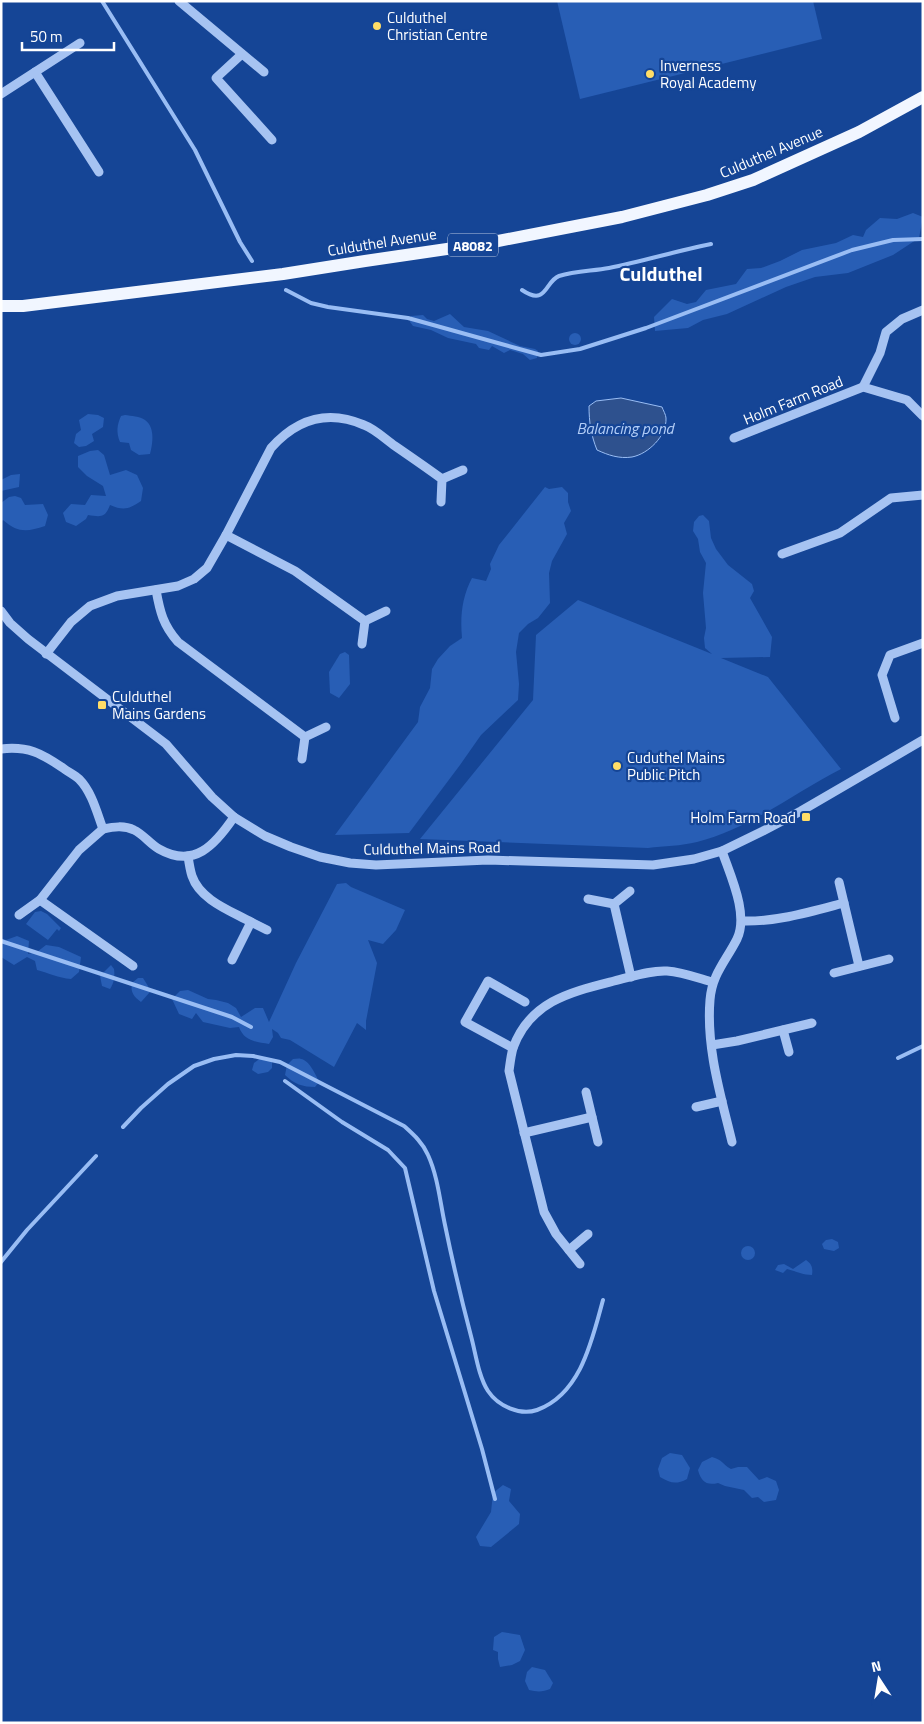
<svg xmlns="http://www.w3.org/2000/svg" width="924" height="1724" viewBox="0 0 924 1724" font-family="'Titillium Web',sans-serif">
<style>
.green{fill:#285eb5}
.water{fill:#2e518e;stroke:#99bdf4}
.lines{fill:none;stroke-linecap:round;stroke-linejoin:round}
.stream{stroke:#99bdf4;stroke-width:4}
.minor{stroke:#a6c3f2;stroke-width:9}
.major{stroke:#f1f6ff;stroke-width:12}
.poi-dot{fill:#ffdd67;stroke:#154596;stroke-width:2}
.labels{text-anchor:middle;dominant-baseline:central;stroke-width:4.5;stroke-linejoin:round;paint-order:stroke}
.shield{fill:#154596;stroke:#b9c7e0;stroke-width:1}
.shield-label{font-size:14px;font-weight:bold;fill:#fff}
.poi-label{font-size:15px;fill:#fff;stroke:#154596;text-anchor:start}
.street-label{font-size:15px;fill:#fff;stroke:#154596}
.water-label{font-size:16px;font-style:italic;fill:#b3cef8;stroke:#154596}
.district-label{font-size:20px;font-weight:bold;fill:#fff;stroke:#154596}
</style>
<rect width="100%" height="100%" fill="#154596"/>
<!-- green -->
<g class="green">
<polygon points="557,1 813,1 822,39 580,99"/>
<polygon points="913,213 923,217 919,238 893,255 848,273 815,277 786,287 727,314 703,320 688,328 655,331 654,317 672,299 687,304 696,302 706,290 736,284 747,269 761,268 780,261 802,250 836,243 853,235 863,237 866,230 880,218 897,219"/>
<polygon points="450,314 464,327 488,331 520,346 535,349 538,351 537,358 530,360 523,354 510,350 504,353 492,346 489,350 479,348 476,344 448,338 431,330 413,326 410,322 411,316 423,315 427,319 434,321"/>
<circle cx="575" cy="339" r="6"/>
<polygon points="88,414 98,415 104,418 103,427 92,434 94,441 86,446 79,447 74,443 76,434 81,430 79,420"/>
<path d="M 125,415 C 131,416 140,416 145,420 C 155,427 153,443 150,454 L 139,455 L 131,450 L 129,443 L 120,442 C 116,432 117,425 121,416 Z"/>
<path d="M 98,450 L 104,455 L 110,475 L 126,470 L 137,475 L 143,488 L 141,501 C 129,509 124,511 110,505 C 105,518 101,517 88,515 L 86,519 L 76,526 L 66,522 L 63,513 L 71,504 L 85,505 L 91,495 L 106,496 L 103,486 L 87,476 L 78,467 L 78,456 L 90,451 Z"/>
<polygon points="20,474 19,487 1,491 1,480 11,475"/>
<path d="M 545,487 L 549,489 L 562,487 L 568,493 L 568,502 L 571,511 L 564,523 L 567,534 L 552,561 L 549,573 L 550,603 L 538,618 L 528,624 L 519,633 L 516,652 L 519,684 L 518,700 L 481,735 L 460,765 L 409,833 L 335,835 L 418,722 L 420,707 L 430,688 L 432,669 L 438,659 L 450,646 L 462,638 C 460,616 462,597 472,578 L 486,581 L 491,569 L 490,564 L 499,545 Z"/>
<path d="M 15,496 L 21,498 L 25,505 L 43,504 L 48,515 L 45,526 C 27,532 18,533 3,520 L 1,522 L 1,503 L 9,497 Z"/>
<path d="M 703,515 L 709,521 L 711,538 L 716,549 L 728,565 L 752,584 L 754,591 L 750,598 L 772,637 L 770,657 L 721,658 L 768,677 L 841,769 C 794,793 749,829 697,842 C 681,846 664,846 648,848 L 420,839 L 533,700 L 536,635 L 578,600 L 712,654 L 705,648 L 704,638 L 706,628 L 703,593 L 706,563 L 700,552 L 698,539 L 693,531 L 694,522 L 699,516 Z"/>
<polygon points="345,652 349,655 350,684 339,698 330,693 329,672 340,654"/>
<path d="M 346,883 L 351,887 L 405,910 L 396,930 L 383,944 L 368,940 L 377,963 L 366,1021 L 366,1030 L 357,1023 L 334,1067 L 290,1040 L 281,1038 L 278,1033 L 272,1029 L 273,1037 L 269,1044 C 256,1042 244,1041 239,1027 L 230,1028 L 203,1022 L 196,1013 L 192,1019 L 179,1014 L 172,999 L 180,991 L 188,990 L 208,999 L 216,1000 L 228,1003 L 236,1008 L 241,1017 L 255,1008 L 263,1008 L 269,1022 L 296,963 L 337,884 Z"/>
<polygon points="41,911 47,914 61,928 59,931 57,929 48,940 26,924 35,912"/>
<path d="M 17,936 L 29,941 L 28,954 L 37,952 L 46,945 L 59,947 L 81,957 L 79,972 L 71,979 C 58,978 49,973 37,970 L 35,961 L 27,957 L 14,965 L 1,957 L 1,938 L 6,940 Z"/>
<path d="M 111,965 L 114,969 C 115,976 114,983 110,989 L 102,986 L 100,976 Z"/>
<path d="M 138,978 L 143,978 L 148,986 L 150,992 L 141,1002 C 134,997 130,992 132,983 Z"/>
<polygon points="262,1057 272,1061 272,1068 268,1072 258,1074 252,1070 254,1063"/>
<path d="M 293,1059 C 296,1059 299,1058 301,1059 C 309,1060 316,1075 319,1082 L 315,1087 C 303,1087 294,1084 285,1075 L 287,1065 Z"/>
<polygon points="832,1239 838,1242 839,1248 834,1251 824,1249 822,1244 826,1240"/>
<circle cx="748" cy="1253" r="7"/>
<path d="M 806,1260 C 812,1264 813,1268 812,1275 C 802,1275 796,1271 787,1269 L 783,1273 L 775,1270 L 778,1265 L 784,1264 L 793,1269 Z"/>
<path d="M 670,1453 L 682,1455 L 690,1468 L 687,1479 C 676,1485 670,1483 660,1477 L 658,1469 L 662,1458 Z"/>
<path d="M 712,1457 C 723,1460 722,1464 731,1469 L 738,1467 L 747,1467 L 759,1480 L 767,1477 L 776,1481 L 779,1490 L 776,1500 L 764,1502 L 758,1497 L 752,1498 L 744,1490 L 725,1486 L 718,1483 C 706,1486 701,1481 698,1470 L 702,1462 Z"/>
<polygon points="503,1485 511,1489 509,1501 520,1514 519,1524 491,1547 480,1546 476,1537 491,1512 493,1493"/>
<polygon points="502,1632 520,1635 525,1650 520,1661 512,1665 500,1667 498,1659 498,1652 493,1650 494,1637"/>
<path d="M 532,1667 L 545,1670 L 553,1683 L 550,1689 C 543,1692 537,1692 529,1690 L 525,1681 L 527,1672 Z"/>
</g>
<!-- water -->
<path class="water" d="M 621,398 L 662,407 C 663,410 666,415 666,418 C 667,436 648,454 632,457 C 619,459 608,455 597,450 C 591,435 589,422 589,406 L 596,401 Z"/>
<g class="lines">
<!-- stream -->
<g class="stream">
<polyline points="102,1 195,150 240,242 252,261"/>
<polyline points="286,290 311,303 328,307 408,318 541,355 580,349 646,328 852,250 893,240 923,239"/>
<path d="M 522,290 C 547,307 545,281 559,276 C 575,271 593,271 609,268 C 643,261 677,251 711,244"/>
<polyline points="1,941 232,1017 251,1027"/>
<polyline points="898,1058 923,1046"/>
<polyline points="285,1081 342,1122 388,1150 405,1168 434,1291 482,1449 495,1499"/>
<path d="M 123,1127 L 141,1108 L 168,1084 L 194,1066 L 214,1059 L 236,1055 L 253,1056 L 280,1062 L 404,1126 C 414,1135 423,1143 428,1155 C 438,1177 440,1202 445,1225 C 453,1264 462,1302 472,1340 C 476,1356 479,1377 488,1391 C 498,1406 520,1416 537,1410 C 581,1394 592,1340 603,1300"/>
<polyline points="1,1262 27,1230 96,1156"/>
</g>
<!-- minor -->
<g class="minor">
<polyline points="179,1 264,72"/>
<polyline points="242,54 216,78 272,140"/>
<polyline points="35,72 99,172"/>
<polyline points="1,94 80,43"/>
<polyline points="863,387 880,353 886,332 902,319 923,310"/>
<polyline points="734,438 863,387 907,400 923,416"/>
<polyline points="442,479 463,470"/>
<polyline points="226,535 295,571 365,621"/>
<polyline points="782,554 840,533 891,498 923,495"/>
<path d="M 156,590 C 160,612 163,625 178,642 L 305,737"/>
<polyline points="1,611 10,623 28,639 166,744 212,797 234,817 265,836 291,847 320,857 350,863 376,865 488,860 653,865 694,859 722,851 763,831 801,811 923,740"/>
<polyline points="362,644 365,621 386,611"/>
<path d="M 46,654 L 71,622 L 90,606 L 117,596 L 178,586 L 194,579 L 207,568 L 226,535 L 271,448 C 296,420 327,409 364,425 C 375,429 385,439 395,446 C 411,457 427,468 442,479 L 441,502"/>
<polyline points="895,718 882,675 890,655 923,643"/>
<path d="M 1,749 C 28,746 41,753 63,768 C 68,772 75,775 79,779 C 92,792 97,813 103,829 C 113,827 124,825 134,830 C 143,834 150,844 159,849 C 194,869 215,845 234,817"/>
<polyline points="302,759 305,737 326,727"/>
<polyline points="103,829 79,850 40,900 133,966"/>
<path d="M 722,851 C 730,875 749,914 737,939 C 726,961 712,974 710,1000 C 706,1048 721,1096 732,1142"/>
<path d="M 188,856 C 189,863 190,870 192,876 C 200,900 231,911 251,922 L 232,960"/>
<polyline points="839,882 844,903"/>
<polyline points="588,899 614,904 630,891"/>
<polyline points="614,904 631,977"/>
<polyline points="19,915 40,900"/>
<path d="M 742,921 C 777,922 810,912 844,903 L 859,966"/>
<polyline points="251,922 267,930"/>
<polyline points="834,973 889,959"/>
<polyline points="783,1030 789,1052"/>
<polyline points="712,1045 737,1041 812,1023"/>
<polyline points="513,1048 465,1022 488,981 525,1002"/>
<polyline points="586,1092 598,1142"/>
<polyline points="696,1107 722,1101"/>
<polyline points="524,1133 592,1117"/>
<polyline points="569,1250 588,1234"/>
<path d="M 580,1264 L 556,1234 L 544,1212 L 509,1071 C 510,1064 511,1055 513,1048 C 530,1001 571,992 614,981 C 631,977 650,970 667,971 C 682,972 698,978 712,982"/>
</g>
<!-- major -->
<polyline class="major" points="1,306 23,306 283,274 365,261 488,243 622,217 707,195 753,180 859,132 923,97"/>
</g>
<!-- markers -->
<g class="poi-dot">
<circle cx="377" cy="26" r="5"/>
<circle cx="650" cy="74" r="5"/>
<rect x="97" y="700" width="10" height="10" rx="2.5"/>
<circle cx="617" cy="766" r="5"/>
<rect x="801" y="812" width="10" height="10" rx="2.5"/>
</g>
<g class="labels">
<!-- shield labels -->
<rect class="shield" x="448" y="233.5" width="50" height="23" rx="4"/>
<g class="shield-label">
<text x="473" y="245">A8082</text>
</g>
<!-- poi labels -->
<g class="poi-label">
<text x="387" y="17">Culduthel<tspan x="387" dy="17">Christian Centre</tspan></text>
<text x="660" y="65">Inverness<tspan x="660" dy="17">Royal Academy</tspan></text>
<text x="112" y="696">Culduthel<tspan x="112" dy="17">Mains Gardens</tspan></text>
<text x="627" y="757">Cuduthel Mains<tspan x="627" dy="17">Public Pitch</tspan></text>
<text x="796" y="817" text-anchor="end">Holm Farm Road</text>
</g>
<!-- street labels -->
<g class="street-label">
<text transform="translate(771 152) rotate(-23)">Culduthel Avenue</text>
<text transform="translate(382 242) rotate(-9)">Culduthel Avenue</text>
<text transform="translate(793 400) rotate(-22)">Holm Farm Road</text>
<text transform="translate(432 848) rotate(-1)">Culduthel Mains Road</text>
</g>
<!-- water labels -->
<g class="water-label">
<text x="625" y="428">Balancing pond</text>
</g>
<!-- district labels -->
<g class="district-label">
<text x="661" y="273">Culduthel</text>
</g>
</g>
<!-- border -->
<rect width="924" height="1724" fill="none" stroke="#ffffff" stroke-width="5"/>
<!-- north arrow -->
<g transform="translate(879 1679) rotate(348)" stroke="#154596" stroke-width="4" paint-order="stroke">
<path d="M0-4L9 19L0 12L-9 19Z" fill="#ffffff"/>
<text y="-8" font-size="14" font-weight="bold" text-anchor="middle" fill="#ffffff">N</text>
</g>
<!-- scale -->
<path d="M22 42v8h92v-8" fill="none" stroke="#ffffff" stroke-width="2.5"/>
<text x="30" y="42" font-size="15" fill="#ffffff" stroke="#154596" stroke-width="4" paint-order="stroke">50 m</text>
</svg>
